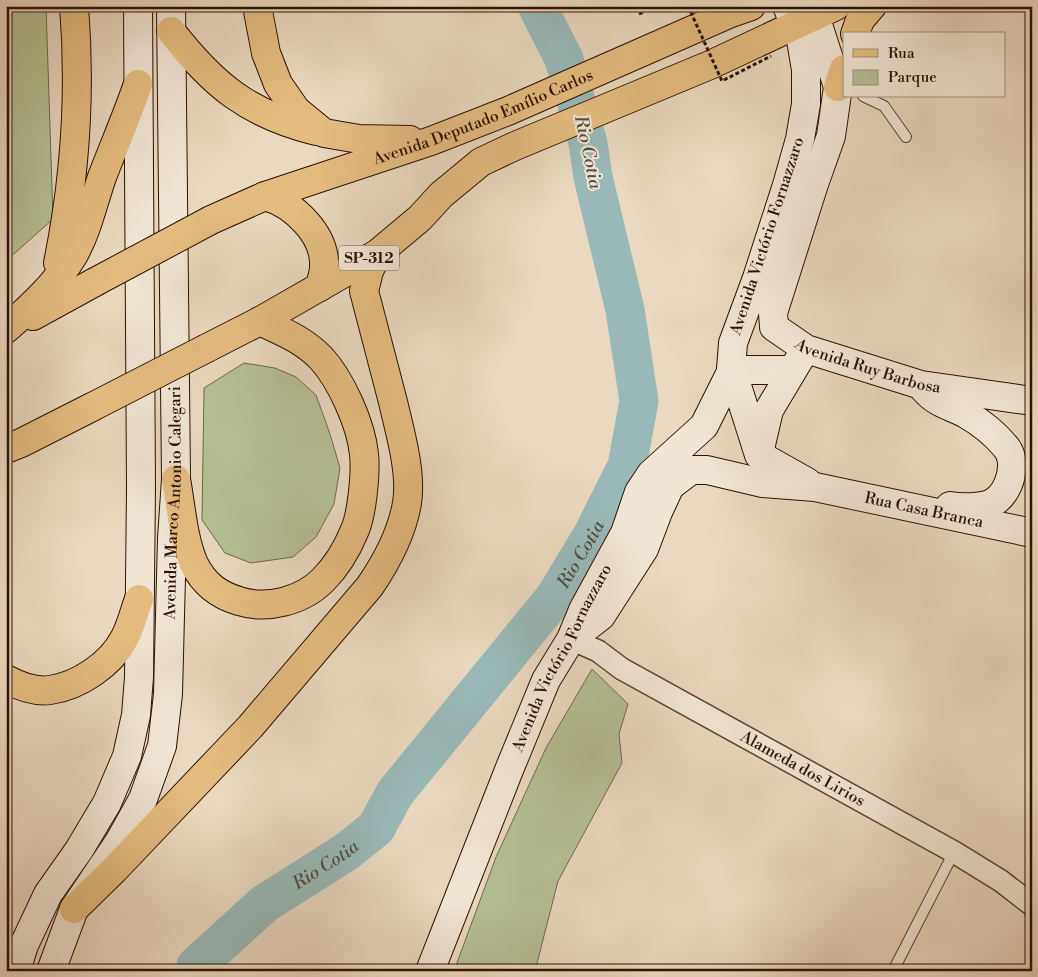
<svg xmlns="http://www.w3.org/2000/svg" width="1038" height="977" viewBox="0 0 1038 977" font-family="'Libre Bodoni',serif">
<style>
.green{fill:#b5c094;stroke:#6e684b}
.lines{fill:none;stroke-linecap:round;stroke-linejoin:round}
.river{stroke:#99b9b9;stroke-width:39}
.lane-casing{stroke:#584232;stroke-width:12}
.street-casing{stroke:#584232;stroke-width:24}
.secondary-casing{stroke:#281002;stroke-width:30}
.primary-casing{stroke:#281002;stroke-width:30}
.path{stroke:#281002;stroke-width:3;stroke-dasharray:4 2.5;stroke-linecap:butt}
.lane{stroke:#f1e6d6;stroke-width:10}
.street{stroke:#f1e6d6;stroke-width:21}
.secondary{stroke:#f1e6d6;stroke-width:28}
.primary{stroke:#e5bc80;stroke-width:28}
.primary-bridge-casing{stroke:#281002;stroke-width:30;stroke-linecap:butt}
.path-bridge{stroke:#281002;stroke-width:3;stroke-dasharray:4 2.5;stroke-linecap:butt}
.primary-bridge{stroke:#e5bc80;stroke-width:28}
.labels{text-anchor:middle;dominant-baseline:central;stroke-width:4;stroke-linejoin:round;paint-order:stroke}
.shield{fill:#f1e6d6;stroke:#645042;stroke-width:1}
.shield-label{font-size:15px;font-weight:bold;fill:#281002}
.street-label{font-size:16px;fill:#281002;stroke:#f1e6d6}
.water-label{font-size:18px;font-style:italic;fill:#504b42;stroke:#f1e6d6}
</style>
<rect width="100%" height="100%" fill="#ead9c0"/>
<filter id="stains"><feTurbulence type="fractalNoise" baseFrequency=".004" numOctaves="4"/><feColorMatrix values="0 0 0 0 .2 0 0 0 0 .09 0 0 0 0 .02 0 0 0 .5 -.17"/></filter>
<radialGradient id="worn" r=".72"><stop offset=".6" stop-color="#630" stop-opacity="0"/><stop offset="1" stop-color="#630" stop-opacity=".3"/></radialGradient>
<!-- green -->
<g class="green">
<polygon points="6,6 46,6 53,219 6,261"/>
<polygon points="244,363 275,368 296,377 316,395 330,434 340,468 334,504 316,537 293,557 251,563 225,553 202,520 204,388"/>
<polygon points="592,669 628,704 619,734 622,763 558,881 535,971 454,971 496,857 546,748"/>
</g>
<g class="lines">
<!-- river -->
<path class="river" id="s1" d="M 196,971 L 196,966 L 264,904 L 346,852 L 376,828 L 395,793 L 555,597 L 593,534 L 627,466 L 639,401 L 625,310 L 593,177 L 588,143 L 564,59 L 537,6"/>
<!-- lane casing -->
<g class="lane-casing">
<g id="lane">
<polyline points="863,96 884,106 906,137"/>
<polyline points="893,971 954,852"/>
</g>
</g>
<!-- street casing -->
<g class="street-casing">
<g id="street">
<path id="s2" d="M 571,639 L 598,651 L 622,669 L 954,852 L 1001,881 L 1032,905"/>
</g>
</g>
<!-- secondary casing -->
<g class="secondary-casing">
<g id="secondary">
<polyline points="787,6 801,40 806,70 806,104 800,139 787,185 757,278 733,343 731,369 732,370 759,455 807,482"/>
<path id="s3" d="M 812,6 L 838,87 L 831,136 L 814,184 L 773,313 L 774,327 L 806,349 L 921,385 L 1032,401"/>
<path d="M 924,389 C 937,404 949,405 966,414 C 980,422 995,434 1005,446 C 1019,461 1010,494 992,503 C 982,508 961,508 950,506"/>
<polyline points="759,453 769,410 800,358"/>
<path id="s4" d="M 583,630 L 601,616 L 644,549 L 658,512 L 670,486 L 691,470 L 707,470 L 762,483 L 815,487 L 1032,533"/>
<polyline points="16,971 24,945 48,894 79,850 107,803 127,756 136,715 139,677 141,488 138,6"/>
<path id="s5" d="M 51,971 L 74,909 L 119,842 L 143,799 L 162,746 L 168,694 L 172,538 L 176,479 L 171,6"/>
<path id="s6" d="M 430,971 L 509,770 L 546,680 L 571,639 L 583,610 L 625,533 L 639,492 L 651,474 L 704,426 L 732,370 L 792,370"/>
</g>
</g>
<!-- primary casing -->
<g class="primary-casing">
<g id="primary">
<polyline points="257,6 266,53 278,84 296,110 324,133 359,139 410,140"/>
<path d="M 171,31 C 213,85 248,114 316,131"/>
<polyline points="855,34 860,20 872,6"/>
<polyline points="838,87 844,69"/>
<path d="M 265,196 C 294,204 326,235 324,267 C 324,274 321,280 320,287"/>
<path id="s7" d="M 211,220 L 265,196 L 431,141 L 508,111 L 731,13 L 751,6"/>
<path d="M 58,263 C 75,179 81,92 74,6"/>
<polyline points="33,316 95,282"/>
<path d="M 6,329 C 31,307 56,284 73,256 C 87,232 93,203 102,177 C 114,146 127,116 138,84"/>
<polyline points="207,348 260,321 377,254 420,218 441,195 481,162 515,146 710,65 836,6"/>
<polyline points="6,449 21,443 92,407"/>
<path d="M 176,479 C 181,506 183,539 194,564 C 204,584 218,595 239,601 C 267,610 302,601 323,580 C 336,567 347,549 354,532 C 362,516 366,472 364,454 C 361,424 341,380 321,358 C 302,339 283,332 260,321"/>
<path d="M 6,679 C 19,686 35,692 50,690 C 79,686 111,664 124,639 C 131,627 134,612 139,599"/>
<path d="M 74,909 L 114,870 L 250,727 L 370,586 C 387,561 402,533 407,503 C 412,473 400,432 393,402 C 383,365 374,328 364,291 L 369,271 L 377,254"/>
</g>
</g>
<!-- path -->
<polyline class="path" points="639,14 656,6"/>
<!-- lane -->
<use href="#lane" class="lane"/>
<!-- street -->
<use href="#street" class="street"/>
<!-- secondary -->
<use href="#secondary" class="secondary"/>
<!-- primary -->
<use href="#primary" class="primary"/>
<!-- primary-bridge casing -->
<g class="primary-bridge-casing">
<g id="primary-bridge">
<polyline points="95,282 211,220"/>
<polyline points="92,407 207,348"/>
</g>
</g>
<!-- path-bridge -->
<polyline class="path-bridge" points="688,6 722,81 771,56"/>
<!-- primary-bridge -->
<use href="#primary-bridge" class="primary-bridge"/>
</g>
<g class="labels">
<!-- shield labels -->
<rect class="shield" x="339" y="245.5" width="60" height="25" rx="4"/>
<g class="shield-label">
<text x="369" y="258">SP-312</text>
</g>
<!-- street labels -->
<g class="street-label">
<text stroke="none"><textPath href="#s7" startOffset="291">Avenida Deputado Emílio Carlos</textPath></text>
<text transform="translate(767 236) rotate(-72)">Avenida Victório Fornazzaro</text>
<text stroke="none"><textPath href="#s3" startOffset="438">Avenida Ruy Barbosa</textPath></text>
<text stroke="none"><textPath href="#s5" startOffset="496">Avenida Marco Antonio Calegari</textPath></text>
<text stroke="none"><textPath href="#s4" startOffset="434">Rua Casa Branca</textPath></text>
<text stroke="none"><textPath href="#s6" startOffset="340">Avenida Victório Fornazzaro</textPath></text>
<text stroke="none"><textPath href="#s2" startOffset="266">Alameda dos Lirios</textPath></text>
</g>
<!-- water labels -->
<g class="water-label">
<text transform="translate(588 152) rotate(78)">Rio Cotia</text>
<text stroke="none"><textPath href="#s1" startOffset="575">Rio Cotia</textPath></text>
<text stroke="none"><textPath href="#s1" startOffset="170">Rio Cotia</textPath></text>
</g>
</g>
<!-- margin -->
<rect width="1038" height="977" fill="none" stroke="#ead9c0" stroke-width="25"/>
<rect x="8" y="8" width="1023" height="962" fill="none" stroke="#281002" stroke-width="2.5"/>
<rect x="12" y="12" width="1013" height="952" fill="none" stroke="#281002"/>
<!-- legend -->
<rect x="843" y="32" width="162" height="65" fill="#f1e6d6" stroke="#a19081"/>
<rect x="853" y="49" width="25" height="8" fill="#e5bc80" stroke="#a19081"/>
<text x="888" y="58" font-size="15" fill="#281002">Rua</text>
<rect x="853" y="70" width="25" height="15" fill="#b5c094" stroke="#a19081"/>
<text x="888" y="82" font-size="15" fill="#281002">Parque</text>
<rect width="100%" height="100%" filter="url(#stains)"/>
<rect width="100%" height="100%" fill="url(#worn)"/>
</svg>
